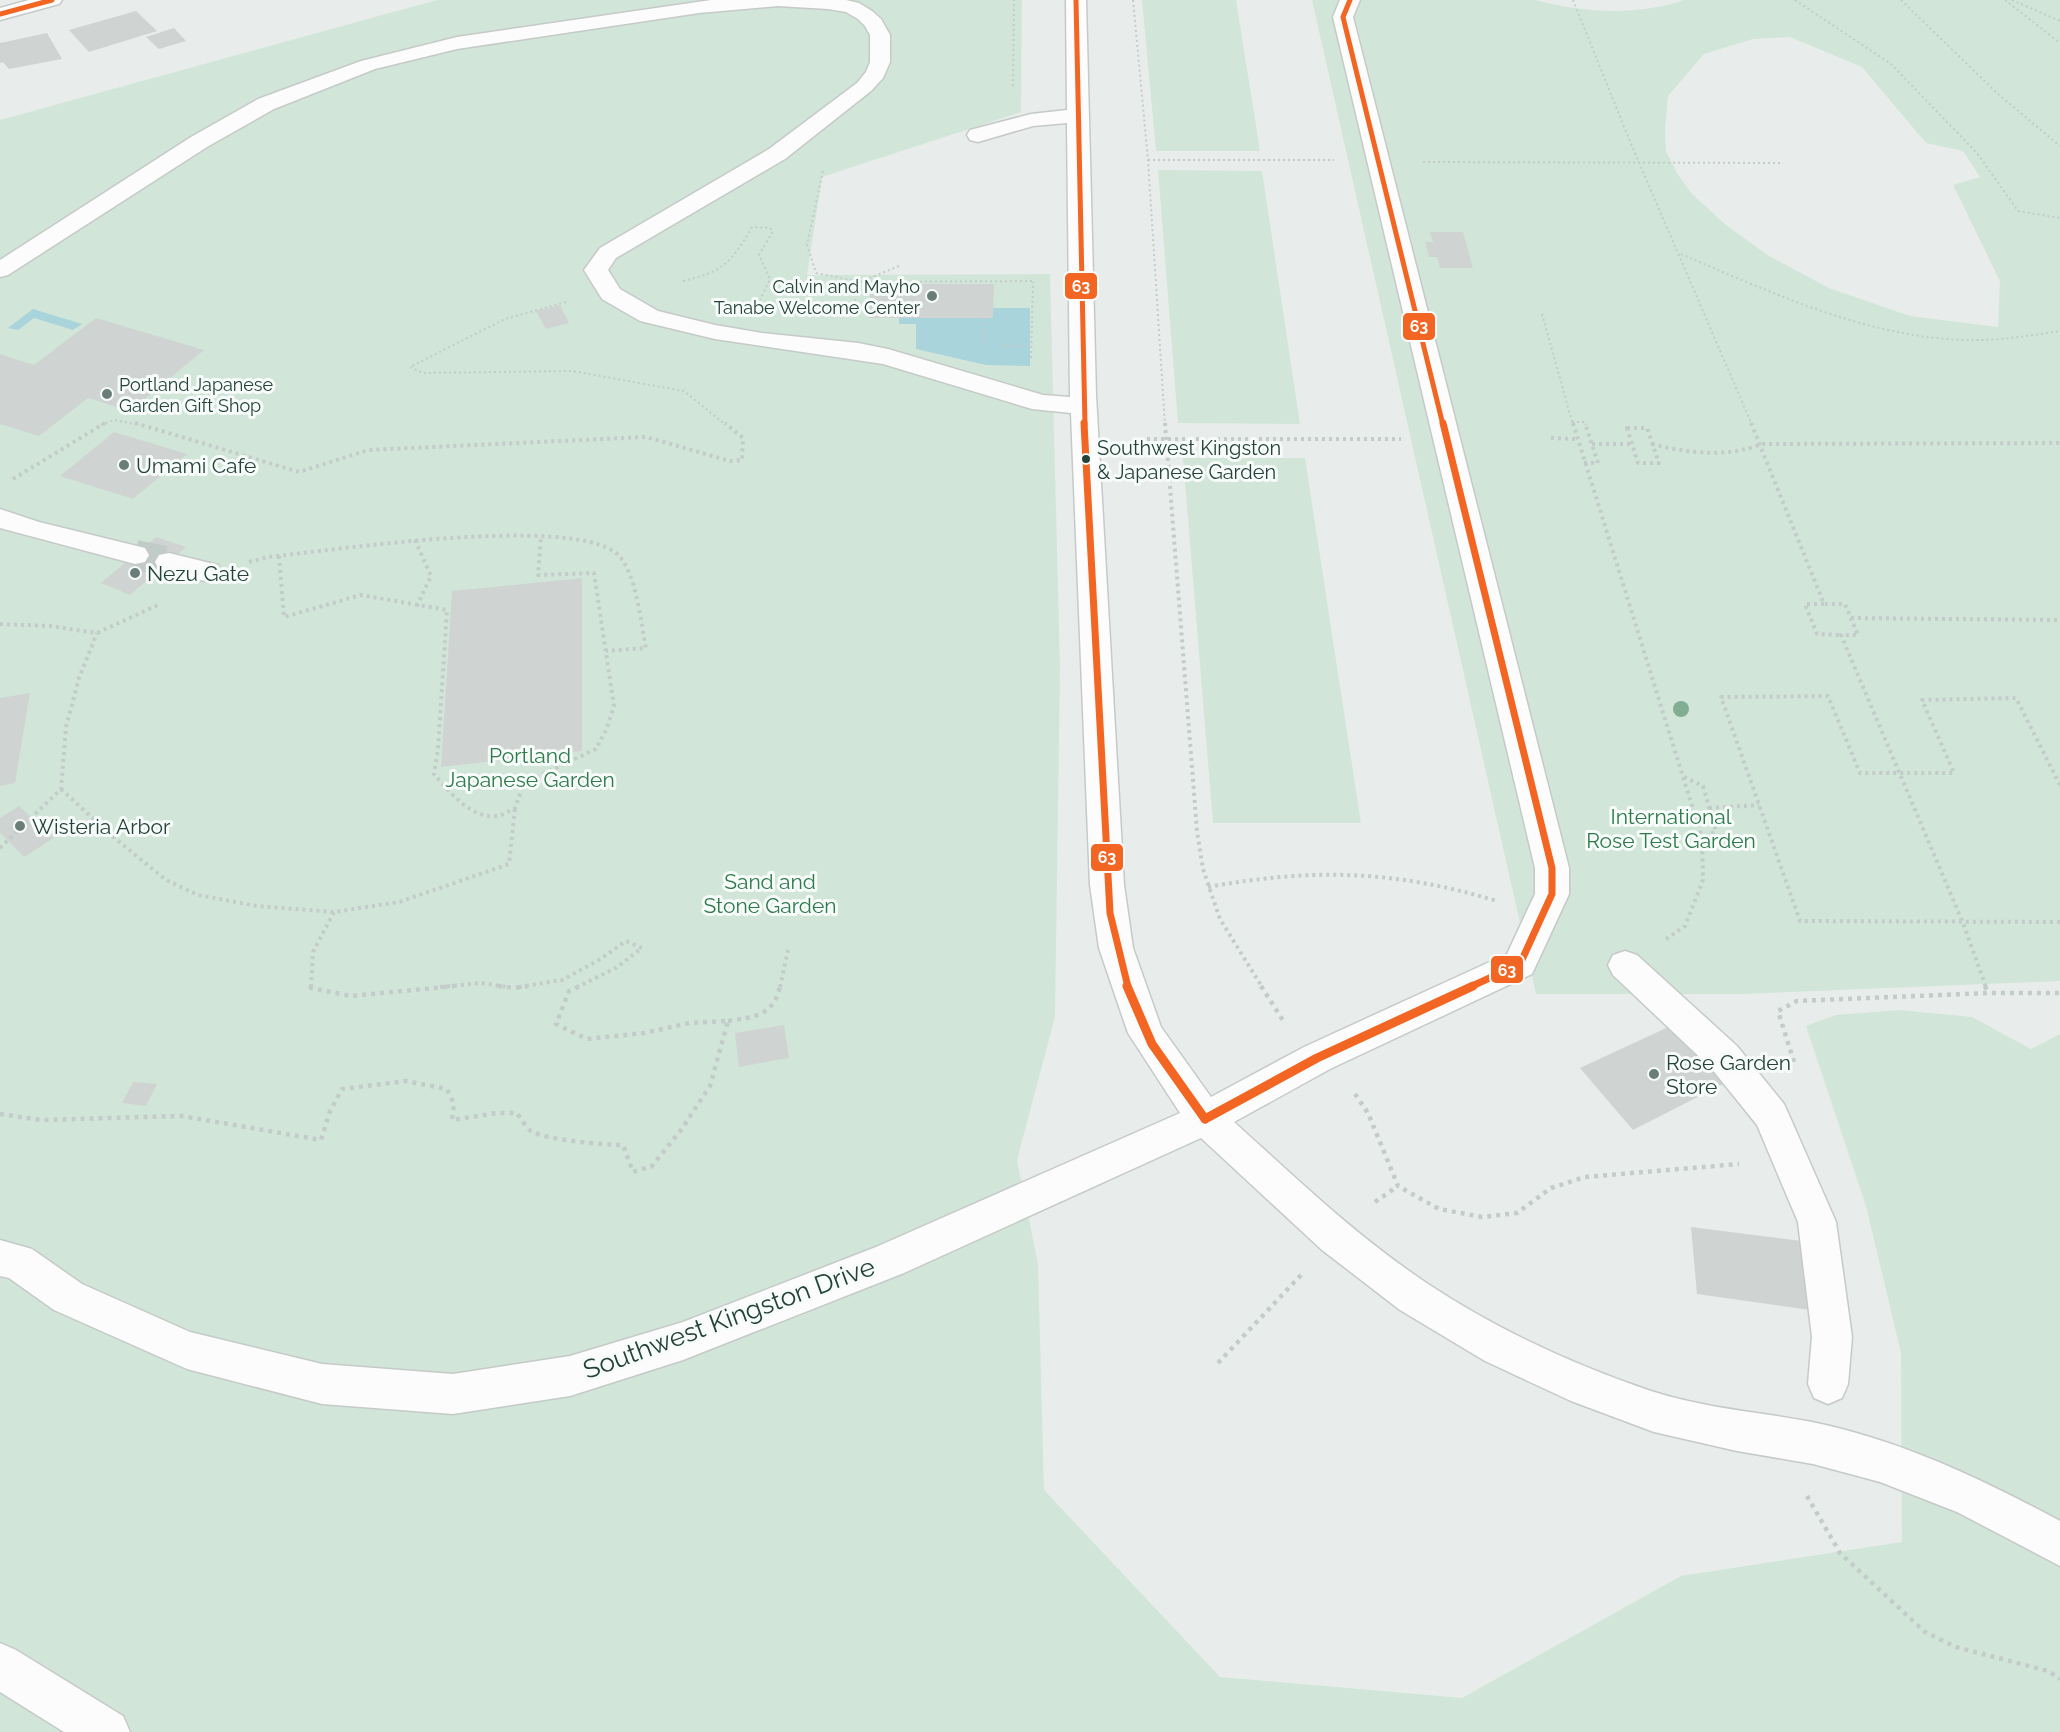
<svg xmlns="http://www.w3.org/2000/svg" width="2060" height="1732" viewBox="0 0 2060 1732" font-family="Raleway,sans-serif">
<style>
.green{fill:#d1e6d8;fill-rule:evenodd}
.water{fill:#a9d4db}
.building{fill:#cfd4d2}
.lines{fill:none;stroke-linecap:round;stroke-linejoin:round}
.minor-tunnel{stroke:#c1cbc8;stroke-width:30;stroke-dasharray:30 15;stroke-linecap:butt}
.minor-casing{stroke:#c5cac8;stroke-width:3}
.path-far2{stroke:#c3ccca;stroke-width:2;stroke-dasharray:2 3;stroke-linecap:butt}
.path-far1{stroke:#c3ccca;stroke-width:4;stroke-dasharray:3 4;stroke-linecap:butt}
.path{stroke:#c3ccca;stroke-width:4.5;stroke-dasharray:4 5;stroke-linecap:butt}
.minor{fill:#fcfcfc;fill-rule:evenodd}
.bus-1-far2-casing{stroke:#f7fbf9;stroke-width:8}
.bus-1-far1-casing{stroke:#f7fbf9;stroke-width:10}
.bus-1-casing{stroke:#f7fbf9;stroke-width:14}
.bus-1-far2{stroke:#f26522;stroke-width:5}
.bus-1-far1{stroke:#f26522;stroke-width:7}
.bus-1{stroke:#f26522;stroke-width:9}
.tree{fill:#81ae93}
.poi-dot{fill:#697e78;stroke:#f7fbf9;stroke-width:2}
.bus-dot{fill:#24423a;stroke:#f7fbf9;stroke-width:2}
.labels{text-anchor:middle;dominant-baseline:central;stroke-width:6;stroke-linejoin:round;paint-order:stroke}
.far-poi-label{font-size:18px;fill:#24423a;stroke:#f7fbf9;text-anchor:end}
.bus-label{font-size:20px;fill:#24423a;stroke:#f7fbf9;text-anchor:start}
.poi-label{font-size:21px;fill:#24423a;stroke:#f7fbf9;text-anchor:start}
.park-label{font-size:21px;fill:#2d7a4b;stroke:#f7fbf9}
.near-street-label{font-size:26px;fill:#24423a;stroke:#f7fbf9}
.line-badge{stroke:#f7fbf9;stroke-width:2}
.badge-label{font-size:16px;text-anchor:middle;font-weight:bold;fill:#fff}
</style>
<rect width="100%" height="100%" fill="#e8edeb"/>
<!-- green -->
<g class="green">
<polygon points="437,0 1022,0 1021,112 822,177 807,275 1050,274 1060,668 1055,1017 1017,1160 1038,1264 1044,1490 1220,1677 1462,1698 1681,1576 1902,1542 1901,1353 1866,1206 1806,1026 1836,1015 1899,1010 1972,1017 2031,1049 2060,1034 2060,1732 0,1732 0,120"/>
<polygon points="1142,0 1236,0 1260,151 1156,151"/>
<path d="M 1312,0 L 1536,0 C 1584,13 1637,16 1684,0 L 2060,0 L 2060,981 L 1744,994 L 1536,994 ZM 1790,37 L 1862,67 L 1926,143 L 1963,151 L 1980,177 L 1953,185 L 2000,281 L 1998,327 L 1910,316 L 1829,288 L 1769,256 L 1726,225 L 1692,194 L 1677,173 L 1666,151 L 1665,130 L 1668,96 L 1704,54 L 1753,39 Z"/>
<polygon points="1158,170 1262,171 1300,424 1178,423"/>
<polygon points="1183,458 1305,458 1361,823 1213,823"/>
</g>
<!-- water -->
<g class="water">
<polygon points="993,308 1030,308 1030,366 986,365 916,349 916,324 899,324 899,318 993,318"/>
<polygon points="33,309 82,324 73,330 34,318 18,330 8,328"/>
</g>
<!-- building -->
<g class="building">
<polygon points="136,11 157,31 89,52 69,30"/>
<polygon points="174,28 186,41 159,49 146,37"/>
<polygon points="47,33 62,59 9,69 3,62 0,63 0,43"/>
<polygon points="1430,232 1463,232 1473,268 1440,268 1437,257 1429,257 1425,242 1433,242"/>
<polygon points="871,284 994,284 993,318 868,318"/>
<polygon points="560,305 569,323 546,329 536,311"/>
<polygon points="96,318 204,350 130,411 88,398 39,436 0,424 0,354 34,365"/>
<polygon points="114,432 187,454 133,499 60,476"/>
<polygon points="156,537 186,547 130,595 101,583"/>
<polygon points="582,578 582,751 441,767 452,591"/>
<polygon points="30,693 15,783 0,786 0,698"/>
<polygon points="19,806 54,838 24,857 0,833 0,818"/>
<polygon points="1677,1023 1729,1081 1633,1130 1580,1068"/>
<polygon points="784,1025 789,1058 739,1067 735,1033"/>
<polygon points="133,1082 157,1084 146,1106 122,1103"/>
<polygon points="1691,1227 1809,1242 1818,1311 1697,1294"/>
</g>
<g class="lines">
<!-- minor-tunnel -->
<polyline class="minor-tunnel" points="135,555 169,562"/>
<!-- minor casing -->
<g class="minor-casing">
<g id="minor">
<polygon points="29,0 62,0 59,4 0,20 0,8"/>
<path d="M 711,0 L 846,0 L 859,3 L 872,11 L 881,19 L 890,35 L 890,62 L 883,78 L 871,91 L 785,159 L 616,258 L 608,270 L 620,289 L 658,311 L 715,325 L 762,333 L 858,343 L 888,349 L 1043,395 L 1070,397 L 1067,123 L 1033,126 L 978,142 L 970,140 L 967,135 L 970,130 L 1031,114 L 1067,110 L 1066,0 L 1086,0 L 1096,395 L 1124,885 L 1133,948 L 1161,1027 L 1211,1097 L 1304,1047 L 1507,954 L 1535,894 L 1535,868 L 1333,17 L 1340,0 L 1360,0 L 1353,17 L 1569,868 L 1569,894 L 1532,974 L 1330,1069 L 1234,1122 C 1296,1178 1357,1237 1428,1284 C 1496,1329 1574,1365 1651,1391 C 1703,1408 1759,1412 1812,1422 C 1900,1440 1982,1479 2060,1521 L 2060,1566 L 1957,1512 L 1880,1482 L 1813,1464 L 1737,1451 L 1654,1432 L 1571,1401 L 1485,1361 L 1400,1310 L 1322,1250 L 1201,1138 L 904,1273 L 683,1360 L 570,1396 L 453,1414 L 322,1404 L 187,1369 L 54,1310 L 9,1278 L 0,1276 L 0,1240 L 32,1249 L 82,1284 L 190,1332 L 322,1364 L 453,1374 L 570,1356 L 683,1322 L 876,1247 L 1180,1113 L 1128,1033 L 1099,948 L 1090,885 L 1071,413 L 1032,409 L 883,364 L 715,339 L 640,321 L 602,299 L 584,270 L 600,248 L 769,149 L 857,83 L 866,72 L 870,62 L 870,35 L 865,26 L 858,19 L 846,12 L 828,9 L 778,6 L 699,13 L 457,49 L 375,69 L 274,109 L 207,147 L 8,275 L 0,277 L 0,260 L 191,137 L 258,99 L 361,61 L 457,37 Z"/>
<polygon points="0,509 39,522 145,548 149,555 145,562 135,564 0,528"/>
<polygon points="169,553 218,565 222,572 218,579 208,582 159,569 155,562 159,555"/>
<polygon points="1625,951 1637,955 1737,1046 1784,1104 1789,1115 1836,1222 1852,1337 1848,1384 1842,1398 1828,1404 1814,1398 1808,1384 1812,1337 1798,1222 1757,1125 1711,1068 1613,975 1608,965 1613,955"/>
<polygon points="0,1643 16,1650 123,1716 130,1732 64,1732 0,1692"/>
</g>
</g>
<!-- path-far2 -->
<g class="path-far2">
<polyline points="1133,0 1148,160 1165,425"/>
<polyline points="1573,0 1631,144 1752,425"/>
<polyline points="1795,0 1891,64 1977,153 2018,211 2060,218"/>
<polyline points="1901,0 1998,94 2060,146"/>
<polyline points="2005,0 2060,43"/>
<polyline points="2012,0 2060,21"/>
<polyline points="1013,86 1014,0"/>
<polyline points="1148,160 1334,160"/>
<polyline points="1423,162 1783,163"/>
<polyline points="823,171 807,245 816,273 860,282 1033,281"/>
<path d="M 1681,254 C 1770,292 1866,337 1964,340 C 1997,341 2028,336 2060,331"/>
<path d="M 683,281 C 723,272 732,262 752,227 L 770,228 L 773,231 L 759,255 L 770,279 L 760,300"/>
<polyline points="566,302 505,319 410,367 423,373 572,371 684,391 726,425"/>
<polyline points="849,309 854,304 860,282 899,266"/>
<polyline points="1542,314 1573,425"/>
<polyline points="983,318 983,344"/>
<polyline points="1001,346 1030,346"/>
<polyline points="1031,358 1033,282"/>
<polyline points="1572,422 1585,422 1586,425"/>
<polyline points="101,425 114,420 140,425"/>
</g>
<!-- path-far1 -->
<g class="path-far1">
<polyline points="135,423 299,472 368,450 646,437 730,461 742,460 743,438 725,423"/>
<polyline points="1165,423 1197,831 1203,869 1220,919 1262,987"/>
<polyline points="1573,423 1702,838 1703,880 1685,926 1666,939"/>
<polyline points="1751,423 1824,604 1845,604 1858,635 1841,635 1963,923 1986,987"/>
<polygon points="1627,428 1647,428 1659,463 1638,463"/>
<polyline points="1551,438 1577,439"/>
<polyline points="1133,439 1401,439"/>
<polyline points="1592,444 1632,444"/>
<path d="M 1652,444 C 1686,453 1728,458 1761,444 L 2060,443"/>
<polyline points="1584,463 1598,463 1585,423"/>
<polyline points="13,479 105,423"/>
<polyline points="415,540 431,576 417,606"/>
<path d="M 279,556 L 284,617 L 361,595 L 447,610 L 438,749 L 434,774 C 449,791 470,819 497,816 C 503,815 509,811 515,808 L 524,783 L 596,749 L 606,730 L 614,706 L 594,573 L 538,575 L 541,536"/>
<path d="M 249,562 L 268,557 C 335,550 567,515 616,553 C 636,569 641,624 646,648 L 606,651"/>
<polyline points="1824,604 1805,604 1817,634 1841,635"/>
<polyline points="1851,618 2060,620"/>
<polyline points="0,624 50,626 97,633 160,604"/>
<polyline points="1684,777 1703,786 1716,831 1702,838"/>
<polyline points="2060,785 2016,698 1922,700 1954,773 1860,773 1828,696 1721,697 1800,921 2060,922"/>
<polyline points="61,789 111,835 166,880 198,895 257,906 334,912 399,902 509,864 515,808"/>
<polyline points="1709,808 1759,805"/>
<polyline points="0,848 61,789 66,727 79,678 97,633"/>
<path d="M 1208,887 C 1313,868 1394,870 1497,901"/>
<polyline points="311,987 313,952 334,912"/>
<polyline points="440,987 481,983 508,987"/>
<polyline points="519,987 562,980 599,960 626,941 642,948 616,968 577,987"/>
<polyline points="780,987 788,950"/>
</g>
<!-- path -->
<g class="path">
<polyline points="311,986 311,988 351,996 455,986"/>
<polyline points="498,986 514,988 528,986"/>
<polyline points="1261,986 1284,1022"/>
<polyline points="1985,986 1988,993"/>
<path d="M 728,1021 C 754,1017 774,1016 780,986"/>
<polyline points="1794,1062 1778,1011 1797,1001 1988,993 2060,993"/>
<polyline points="1355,1094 1368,1113 1398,1186 1439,1209 1482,1217 1517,1213 1551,1188 1585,1177 1739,1164"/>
<path d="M 0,1114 L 41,1120 L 182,1116 L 321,1140 L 330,1111 L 342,1089 L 406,1081 L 447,1089 L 454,1104 L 452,1120 L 497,1113 L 517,1113 C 521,1118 526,1128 531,1131 C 545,1140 606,1145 623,1145 L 633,1172 L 652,1166 L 681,1130 L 710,1086 L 728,1021 L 690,1023 L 644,1033 L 587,1039 L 556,1024 L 569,991 L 580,986"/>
<polyline points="1375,1202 1398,1186"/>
<polyline points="1218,1363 1302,1274"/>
<polyline points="1807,1496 1840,1553 1925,1632 1956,1647 2048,1671 2060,1679"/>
</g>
<!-- minor -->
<use href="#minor" class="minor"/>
<!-- bus-1-far2 casing -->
<g class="bus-1-far2-casing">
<g id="bus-1-far2">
<polyline points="1076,0 1085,425"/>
<polyline points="1350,0 1343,17 1443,425"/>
<polyline points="0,14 52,0"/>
</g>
</g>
<!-- bus-1-far1 casing -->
<g class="bus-1-far1-casing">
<g id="bus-1-far1">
<polyline points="1084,423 1110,913 1128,987"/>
<polyline points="1443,423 1552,868 1552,894 1520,964 1470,987"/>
</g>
</g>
<!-- bus-1 casing -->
<g class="bus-1-casing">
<g id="bus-1">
<polyline points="1127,986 1152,1044 1205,1119"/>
<polyline points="1205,1119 1317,1058 1473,986"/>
</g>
</g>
<!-- bus-1-far2 -->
<use href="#bus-1-far2" class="bus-1-far2"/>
<!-- bus-1-far1 -->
<use href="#bus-1-far1" class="bus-1-far1"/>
<!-- bus-1 -->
<use href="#bus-1" class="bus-1"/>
</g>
<!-- trees -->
<circle class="tree" cx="1681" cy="709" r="8"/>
<!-- markers -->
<g class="poi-dot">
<circle cx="932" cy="296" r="6"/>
<circle cx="107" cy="394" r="6"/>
<circle cx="124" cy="465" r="6"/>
<circle cx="135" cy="573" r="6"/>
<circle cx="20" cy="826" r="6"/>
<circle cx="1654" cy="1074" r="6"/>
</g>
<circle class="bus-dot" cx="1086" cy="459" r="5"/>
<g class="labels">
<!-- far-poi labels -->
<g class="far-poi-label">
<text x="920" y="286">Calvin and Mayho<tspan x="920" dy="21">Tanabe Welcome Center</tspan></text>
<text x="119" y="384" text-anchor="start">Portland Japanese<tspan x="119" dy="21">Garden Gift Shop</tspan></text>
</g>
<!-- bus labels -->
<g class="bus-label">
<text x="1097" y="448">Southwest Kingston<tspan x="1097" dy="24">&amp; Japanese Garden</tspan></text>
</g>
<!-- poi labels -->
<g class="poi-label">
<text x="136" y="465">Umami Cafe</text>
<text x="147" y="573">Nezu Gate</text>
<text x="32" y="826">Wisteria Arbor</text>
<text x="1666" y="1062">Rose Garden<tspan x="1666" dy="24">Store</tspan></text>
</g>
<!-- park labels -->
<g class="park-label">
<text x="530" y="755">Portland<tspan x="530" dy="24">Japanese Garden</tspan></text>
<text x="1671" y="816">International<tspan x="1671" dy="24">Rose Test Garden</tspan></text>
<text x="770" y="881">Sand and<tspan x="770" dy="24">Stone Garden</tspan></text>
</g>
<!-- near-street labels -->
<g class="near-street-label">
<text transform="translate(729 1318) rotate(-20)">Southwest Kingston Drive</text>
</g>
</g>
<g class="line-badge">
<rect x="1064" y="272" width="34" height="28" rx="6" fill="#f26522"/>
<rect x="1402" y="312" width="34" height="29" rx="6" fill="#f26522"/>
<rect x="1090" y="843" width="34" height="29" rx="6" fill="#f26522"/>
<rect x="1490" y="955" width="34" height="29" rx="6" fill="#f26522"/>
</g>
<g class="badge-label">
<text x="1081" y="292">63</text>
<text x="1419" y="332">63</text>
<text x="1107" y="863">63</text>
<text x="1507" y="976">63</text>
</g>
</svg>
